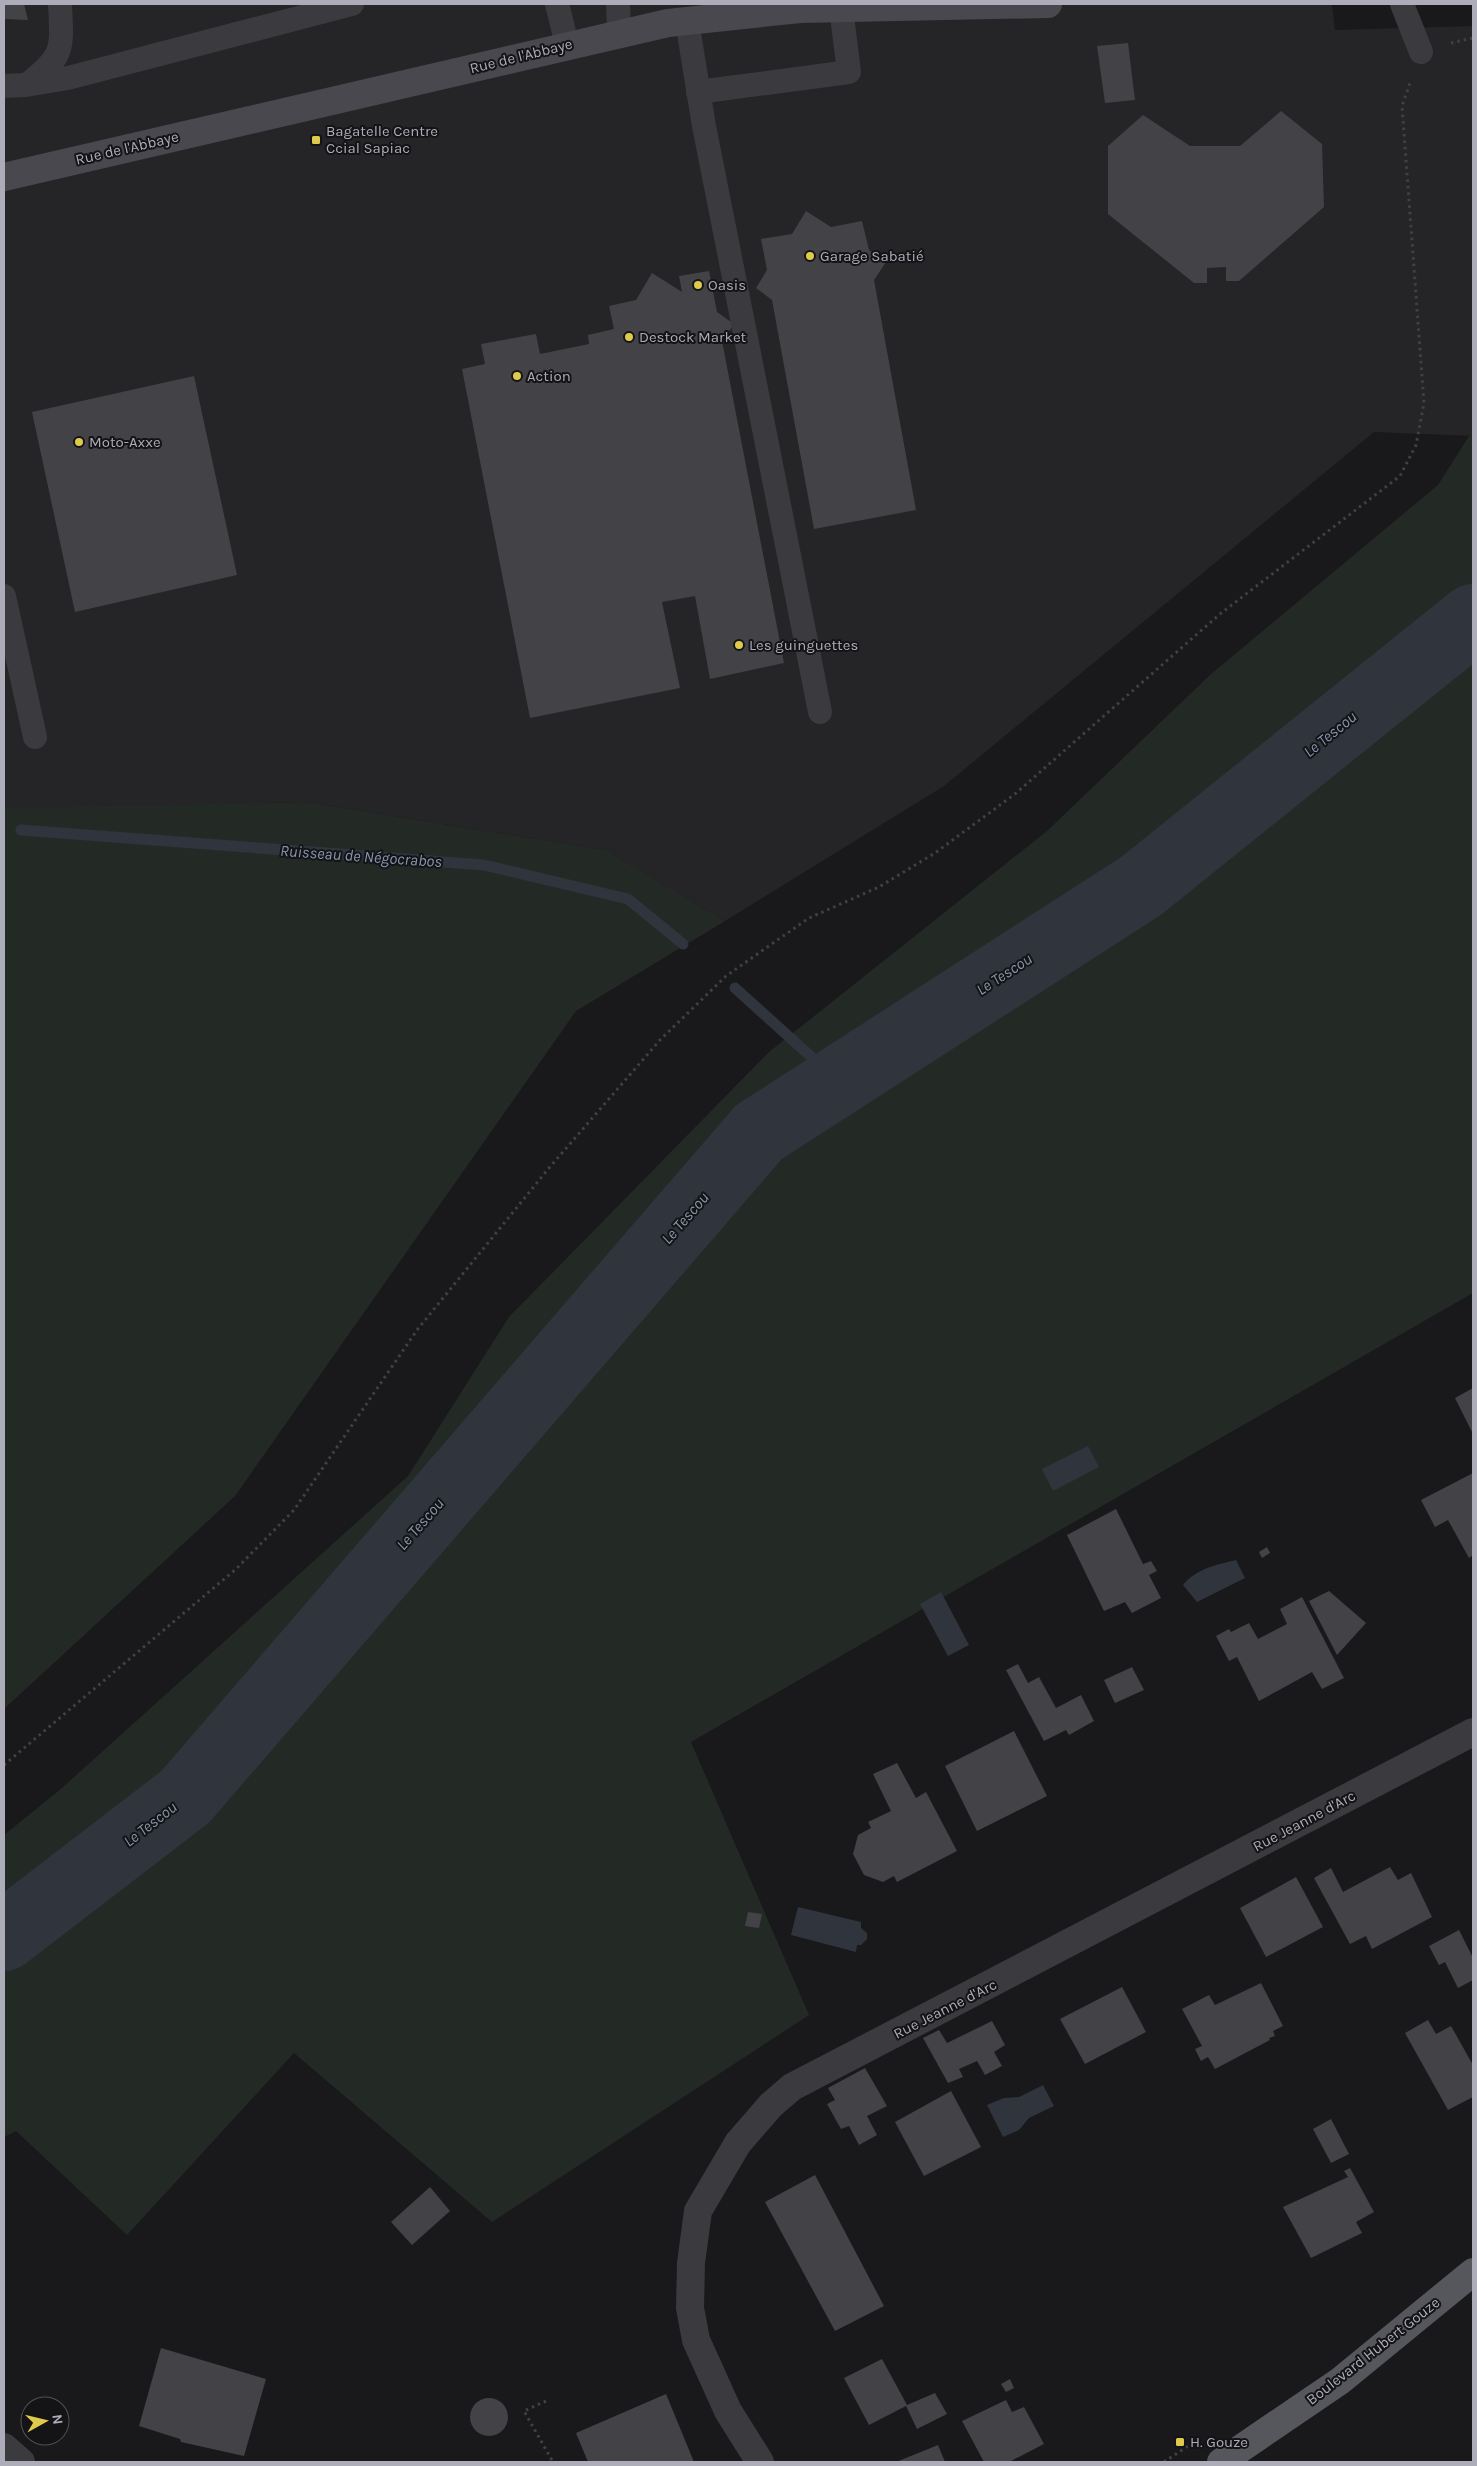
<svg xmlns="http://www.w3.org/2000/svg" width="1477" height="2466" viewBox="0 0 1477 2466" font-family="Karla,sans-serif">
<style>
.built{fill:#252427}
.green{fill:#232a25}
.water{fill:#30343d}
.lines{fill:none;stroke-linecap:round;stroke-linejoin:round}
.stream{stroke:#30343d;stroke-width:11}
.river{stroke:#30343d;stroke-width:70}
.building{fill:#434247}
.path{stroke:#404046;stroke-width:3;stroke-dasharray:2.5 4;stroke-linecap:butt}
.lane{stroke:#3a3a3f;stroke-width:24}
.street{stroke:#3a3a3f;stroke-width:28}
.secondary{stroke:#48484e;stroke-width:28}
.primary{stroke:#56565d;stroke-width:28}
.poi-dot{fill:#deca4c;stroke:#141315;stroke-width:2}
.labels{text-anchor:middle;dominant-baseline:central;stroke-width:4;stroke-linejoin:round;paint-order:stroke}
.street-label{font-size:15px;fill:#acadb8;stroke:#141315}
.poi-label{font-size:15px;fill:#acadb8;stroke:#141315;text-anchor:start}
.water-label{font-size:16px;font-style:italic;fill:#8795af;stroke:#141315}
</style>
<rect width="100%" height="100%" fill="#19181a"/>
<!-- built -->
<polygon class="built" points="4,4 1332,4 1335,30 1473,26 1473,436 1374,432 944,786 725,921 604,850 306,802 4,809"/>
<!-- green -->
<g class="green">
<polygon points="1469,436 1473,436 1473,1293 691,1742 809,2015 492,2222 294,2053 127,2235 16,2131 4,2137 4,1835 62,1788 408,1476 509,1317 769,1052 1047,831 1210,675 1438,485"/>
<polygon points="306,802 605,850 725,921 576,1011 235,1496 4,1709 4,808"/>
</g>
<!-- water -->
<g class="water">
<polygon points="1088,1446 1099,1467 1053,1491 1042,1469"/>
<path d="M 1236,1560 L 1245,1578 L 1197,1602 L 1183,1585 C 1197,1568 1216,1565 1236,1560 Z"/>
<polygon points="941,1592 969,1645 948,1656 920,1604"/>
<polygon points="798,1907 861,1922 861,1928 867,1933 867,1939 861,1945 857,1945 856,1952 791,1935"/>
<polygon points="1043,2085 1054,2106 1029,2118 1019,2130 1003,2137 987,2105 1004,2098 1019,2097"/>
</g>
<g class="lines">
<!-- stream -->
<g class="stream">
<polyline points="21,830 484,865 628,899 683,944"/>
<polyline points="735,988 838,1081"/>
</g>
<!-- river -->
<polyline class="river" points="4,1936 185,1797 759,1132 1141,886 1473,619"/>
</g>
<!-- building -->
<g class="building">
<polygon points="4,4 24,4 28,20 4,19"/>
<polygon points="1128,43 1135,100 1105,103 1097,46"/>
<polygon points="1281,111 1322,144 1324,207 1239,281 1226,281 1226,267 1207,268 1207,283 1194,283 1108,214 1108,146 1143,115 1190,146 1240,146"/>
<polygon points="806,211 831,227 862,221 869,250 886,262 874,280 916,510 814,529 772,300 756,288 767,270 761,239 792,234"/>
<polygon points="709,271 717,312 734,324 722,341 784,663 710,679 695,596 662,602 680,688 530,718 462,369 485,364 481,344 536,334 540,354 589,344 588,335 614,329 609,306 636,300 652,273 682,292 679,276"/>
<polygon points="194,376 237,575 75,612 32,412"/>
<polygon points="1473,1388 1473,1434 1455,1398"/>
<polygon points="1473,1473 1473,1555 1469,1558 1448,1520 1435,1527 1421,1500"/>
<polygon points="1116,1509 1143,1564 1151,1561 1157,1571 1149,1575 1161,1598 1132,1613 1125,1602 1104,1611 1067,1535"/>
<polygon points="1267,1547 1270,1553 1262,1558 1259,1552"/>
<polygon points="1329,1591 1366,1623 1337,1655 1309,1601"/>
<polygon points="1302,1597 1344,1678 1322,1689 1312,1672 1259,1701 1237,1657 1229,1661 1216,1636 1229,1629 1231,1632 1249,1623 1258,1639 1287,1624 1280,1609"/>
<polygon points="1018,1664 1028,1683 1039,1677 1056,1708 1081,1695 1094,1721 1069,1735 1066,1730 1044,1741 1006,1670"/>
<polygon points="1132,1667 1144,1690 1115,1703 1104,1680"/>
<polygon points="1014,1731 1047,1796 977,1831 945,1766"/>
<polygon points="897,1763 916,1798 926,1792 957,1851 897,1882 894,1876 883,1882 864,1875 853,1854 858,1835 871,1828 868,1822 891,1811 873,1774"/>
<polygon points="1390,1867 1398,1880 1411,1873 1432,1917 1372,1949 1366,1936 1350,1944 1314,1878 1331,1868 1343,1892"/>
<polygon points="1296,1877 1323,1927 1266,1957 1240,1908"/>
<polygon points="748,1912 762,1914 759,1928 745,1926"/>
<polygon points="1459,1930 1473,1958 1473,1980 1458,1988 1445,1962 1439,1965 1429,1946"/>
<polygon points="1261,1983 1283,2026 1273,2031 1275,2036 1269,2038 1270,2040 1215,2069 1208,2057 1201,2061 1195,2049 1202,2046 1182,2009 1209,1995 1215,2005"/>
<polygon points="1122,1987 1146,2032 1085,2064 1060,2019"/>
<polygon points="1428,2020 1436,2034 1451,2026 1473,2065 1473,2097 1448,2110 1405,2033"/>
<polygon points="992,2021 1005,2045 994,2052 1002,2066 985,2075 977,2061 959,2069 963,2077 948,2083 923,2038 939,2030 947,2043"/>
<polygon points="865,2068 887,2106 867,2116 877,2135 859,2145 849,2126 841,2129 827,2104 835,2100 828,2088"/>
<polygon points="951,2091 981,2147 924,2176 895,2122"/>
<polygon points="1331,2119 1349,2154 1331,2163 1313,2129"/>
<polygon points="1350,2168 1374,2212 1356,2222 1362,2233 1311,2258 1283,2207 1348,2177 1344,2171"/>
<polygon points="815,2175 884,2306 835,2331 765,2202"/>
<polygon points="430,2187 450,2211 412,2245 391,2222"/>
<polygon points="161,2348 266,2379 244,2456 181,2442 180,2439 139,2426"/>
<polygon points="882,2359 907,2405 935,2393 947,2414 917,2429 906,2406 869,2425 844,2378"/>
<polygon points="1010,2379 1014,2388 1006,2392 1001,2384"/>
<polygon points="666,2394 694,2462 588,2462 576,2433"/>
<circle cx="489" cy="2417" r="19"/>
<polygon points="1006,2400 1012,2412 1024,2407 1044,2444 1009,2462 984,2462 962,2421"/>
<polygon points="938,2445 945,2462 896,2462"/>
</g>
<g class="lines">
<!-- path -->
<g class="path">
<polyline points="1451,43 1473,38"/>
<polyline points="4,1765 236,1569 294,1510 417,1330 549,1168 660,1040 726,976 809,918 879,887 935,853 1015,794 1220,614 1400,476 1416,445 1424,403 1402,106 1410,83"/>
<polyline points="546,2401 524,2411 553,2462"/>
<polyline points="1164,2462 1191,2444"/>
</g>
<!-- lane -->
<g class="lane">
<polyline points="557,4 567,44"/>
<polyline points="618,4 619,33"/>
<polyline points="1402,4 1421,52"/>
<polyline points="687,21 704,126 820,712"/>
<path d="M 28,84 C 65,55 62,49 60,4"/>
<polyline points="4,86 26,85 68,78 352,4"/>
<polyline points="698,92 849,72 841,8"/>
<polyline points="4,596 35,737"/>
</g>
<!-- street -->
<g class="street">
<polyline points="4,2447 21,2462"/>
<polyline points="760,2462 728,2411 696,2340 690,2308 691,2263 698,2211 738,2143 771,2105 792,2087 1473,1732"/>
</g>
<!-- secondary -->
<polyline class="secondary" points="4,177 668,23 800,9 1048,4"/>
<!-- primary -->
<polyline class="primary" points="1221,2462 1340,2381 1473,2272"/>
</g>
<!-- markers -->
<g class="poi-dot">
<rect x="311" y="135" width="10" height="10" rx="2.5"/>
<circle cx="810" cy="256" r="5"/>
<circle cx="698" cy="285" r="5"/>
<circle cx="629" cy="337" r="5"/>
<circle cx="517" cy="376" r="5"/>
<circle cx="79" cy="442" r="5"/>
<circle cx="739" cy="645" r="5"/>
<rect x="1175" y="2437" width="10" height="10" rx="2.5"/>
</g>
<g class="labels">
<!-- street labels -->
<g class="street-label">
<text transform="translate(521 56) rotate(-14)">Rue de l'Abbaye</text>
<text transform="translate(127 148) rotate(-13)">Rue de l'Abbaye</text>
<text transform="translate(1304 1821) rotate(-28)">Rue Jeanne d'Arc</text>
<text transform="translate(945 2009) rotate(-27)">Rue Jeanne d'Arc</text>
<text transform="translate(1373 2351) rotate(-38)">Boulevard Hubert Gouze</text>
</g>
<!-- poi labels -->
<g class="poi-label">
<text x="326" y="131">Bagatelle Centre<tspan x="326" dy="17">Ccial Sapiac</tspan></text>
<text x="820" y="256">Garage Sabatié</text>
<text x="708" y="285">Oasis</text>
<text x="639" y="337">Destock Market</text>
<text x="527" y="376">Action</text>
<text x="89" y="442">Moto-Axxe</text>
<text x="749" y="645">Les guinguettes</text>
<text x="1190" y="2442">H. Gouze</text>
</g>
<!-- water labels -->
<g class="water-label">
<text transform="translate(1330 734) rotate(-39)">Le Tescou</text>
<text transform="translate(361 856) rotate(4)">Ruisseau de Négocrabos</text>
<text transform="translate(1004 974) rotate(-33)">Le Tescou</text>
<text transform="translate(685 1218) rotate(-49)">Le Tescou</text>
<text transform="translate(420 1524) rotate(-49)">Le Tescou</text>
<text transform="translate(150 1824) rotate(-38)">Le Tescou</text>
</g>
</g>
<!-- border -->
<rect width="1477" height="2466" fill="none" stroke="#acadb8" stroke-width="10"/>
<!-- north arrow -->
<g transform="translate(45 2421) rotate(82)"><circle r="24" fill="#141315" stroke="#515156"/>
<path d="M0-4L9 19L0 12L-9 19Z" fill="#deca4c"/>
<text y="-8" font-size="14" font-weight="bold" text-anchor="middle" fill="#acadb8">N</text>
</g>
</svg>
